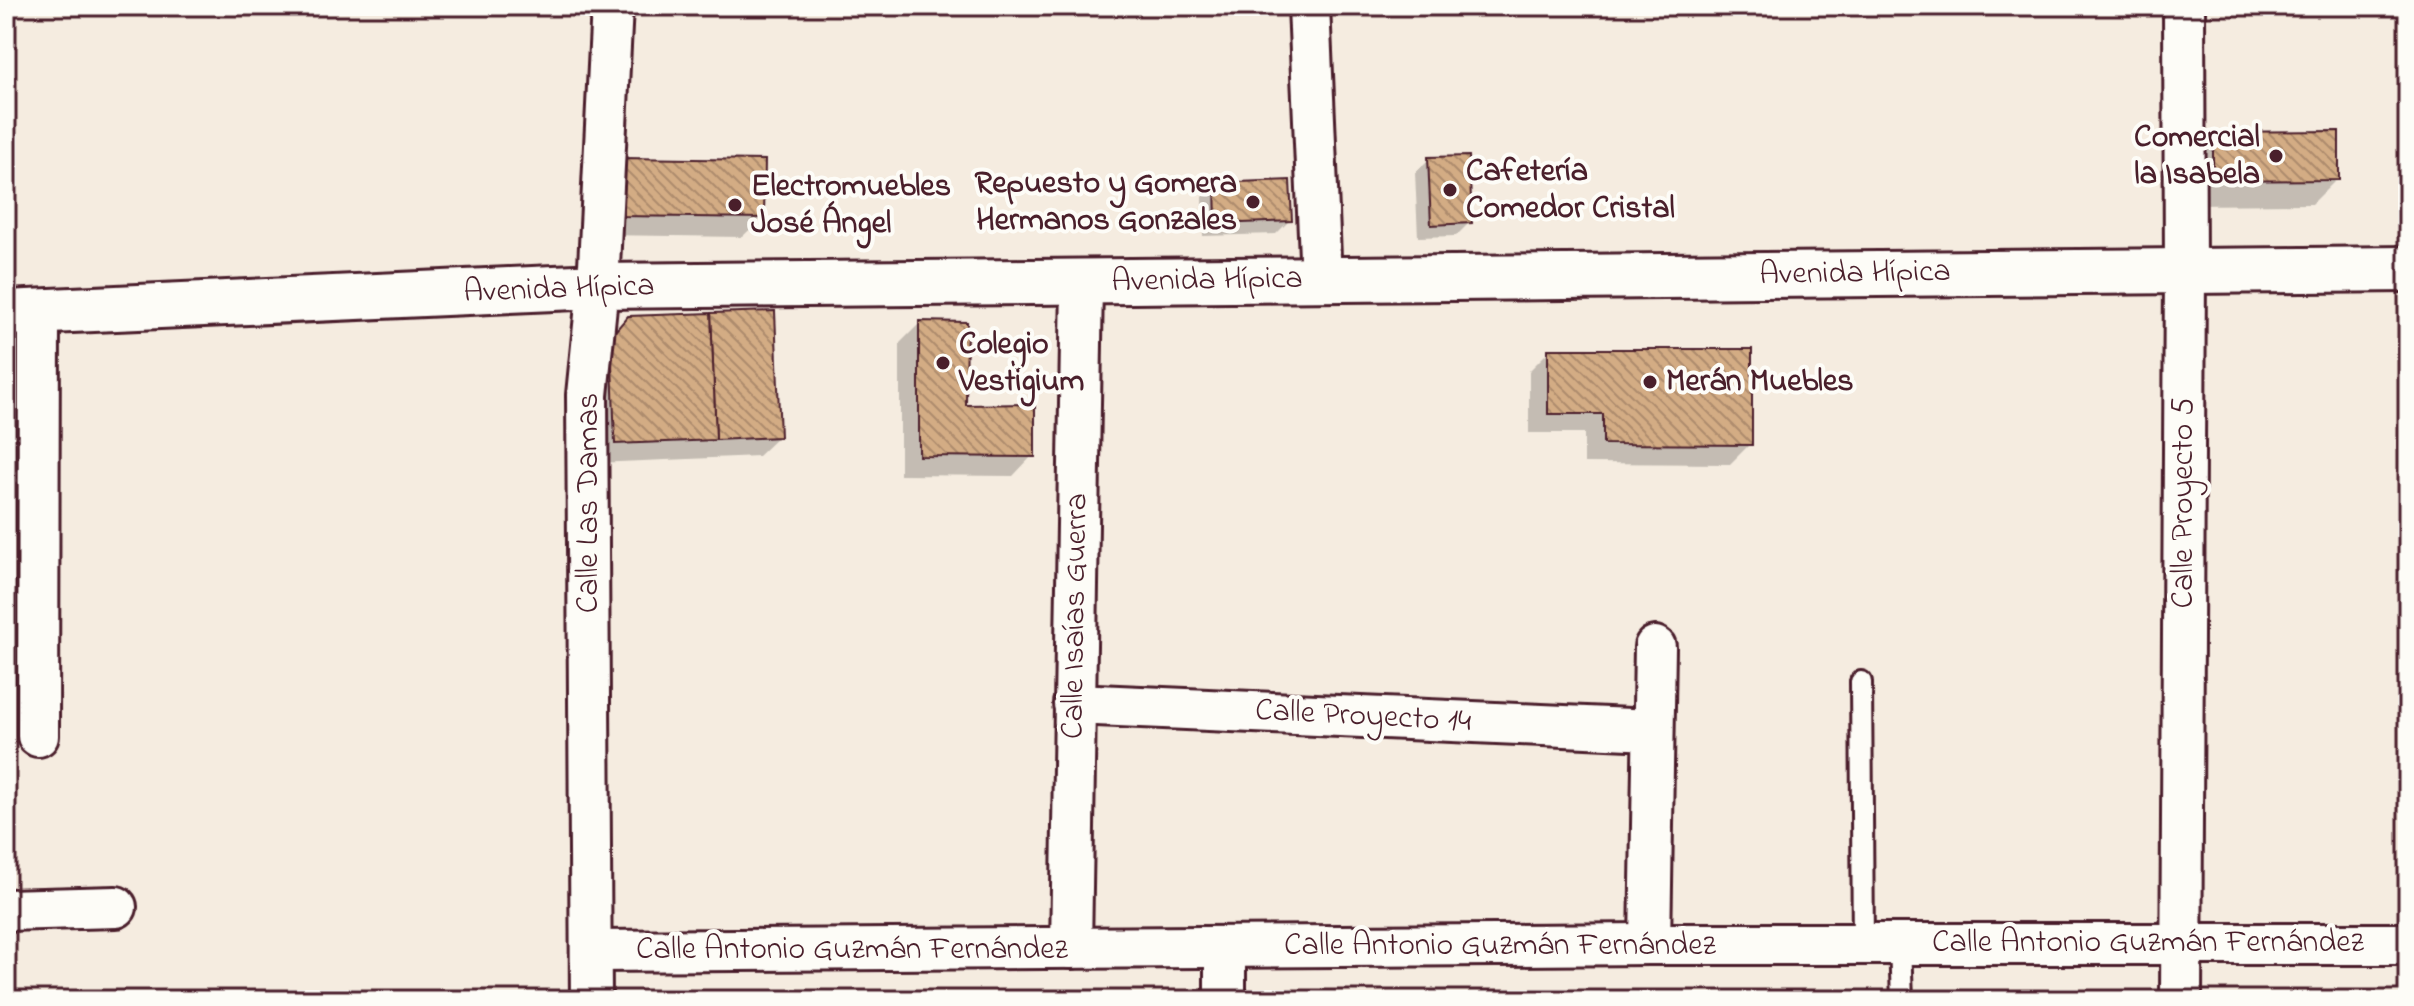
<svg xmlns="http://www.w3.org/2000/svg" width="2414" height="1006" viewBox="0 0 2414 1006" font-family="'Indie Flower',sans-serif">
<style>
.shadow{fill:#0003}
.building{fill:url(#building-back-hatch);stroke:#4a1f2b;stroke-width:2}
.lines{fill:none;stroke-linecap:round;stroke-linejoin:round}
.lane-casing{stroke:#4a1f2b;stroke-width:26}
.street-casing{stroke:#4a1f2b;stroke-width:46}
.secondary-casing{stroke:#4a1f2b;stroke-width:50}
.lane{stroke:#fdfcf7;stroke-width:20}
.street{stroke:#fdfcf7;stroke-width:40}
.secondary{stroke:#fdfcf7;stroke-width:44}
.poi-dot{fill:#4a1f2b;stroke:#fdfcf7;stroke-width:3}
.labels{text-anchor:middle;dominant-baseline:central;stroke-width:8;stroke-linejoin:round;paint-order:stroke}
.poi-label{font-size:32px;font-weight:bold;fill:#4a1f2b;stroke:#fdfcf7;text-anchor:start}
.street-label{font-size:32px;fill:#4a1f2b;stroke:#fdfcf7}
</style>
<defs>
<pattern id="building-back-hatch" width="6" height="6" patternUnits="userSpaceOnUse" patternTransform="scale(2)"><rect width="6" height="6" fill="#d3ac84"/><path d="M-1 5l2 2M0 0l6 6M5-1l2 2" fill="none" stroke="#ad8b6c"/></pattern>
</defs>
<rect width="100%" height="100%" fill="#f5ece0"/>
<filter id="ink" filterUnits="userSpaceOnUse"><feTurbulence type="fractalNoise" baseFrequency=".0125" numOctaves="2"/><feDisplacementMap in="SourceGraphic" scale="16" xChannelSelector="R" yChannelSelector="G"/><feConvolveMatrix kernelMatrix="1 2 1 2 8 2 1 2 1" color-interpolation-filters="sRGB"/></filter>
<g filter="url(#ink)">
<!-- shadow -->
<g class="shadow">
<polygon points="2214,134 2337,179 2312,204 2189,205 2189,159"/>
<polygon points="1429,159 1470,222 1456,236 1418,237 1415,173"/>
<polygon points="622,160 762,218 742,237 602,235"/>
<polygon points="1216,185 1290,220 1276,234 1203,236 1202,198"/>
<polygon points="629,318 778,437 758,456 596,463 592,358"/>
<polygon points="920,323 964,407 1032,456 1013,476 900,475 900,343"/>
<polygon points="1549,351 1750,444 1730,464 1584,463 1584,433 1529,433 1529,371"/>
</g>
<!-- building -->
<g class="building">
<polygon points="2339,131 2339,180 2213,181 2213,132"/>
<polygon points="1469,156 1472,223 1431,225 1428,157"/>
<polygon points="622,158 765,160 764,218 620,216"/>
<polygon points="1290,180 1292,221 1216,224 1215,183"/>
<polygon points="775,311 780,437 716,440 711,313"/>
<polygon points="711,313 716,440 615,444 611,336 628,316"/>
<polygon points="919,321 967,322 966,405 1035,404 1035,457 919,456"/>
<polygon points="1548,349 1752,349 1752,445 1603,444 1603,414 1548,414"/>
</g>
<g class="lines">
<!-- lane casing -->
<g class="lane-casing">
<g id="lane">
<polyline points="1861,682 1863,944"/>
<polyline points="1900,944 1902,1000"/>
</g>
</g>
<!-- street casing -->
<g class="street-casing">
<g id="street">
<polyline points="1309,6 1321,280"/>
<polyline points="1074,704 1652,730"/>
<polyline points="38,736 39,311"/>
<polyline points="6,910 116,907"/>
<polyline points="1650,944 1655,647"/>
<polyline points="1071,948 1082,283"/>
<polyline points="591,951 1650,944 2408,944"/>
<polyline points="591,1000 587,395 598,286 612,6"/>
<polyline points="1225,1000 1225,948"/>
<polyline points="2181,1000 2185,270 2184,6"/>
</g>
</g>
<!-- secondary casing -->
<g class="secondary-casing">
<polyline id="secondary" points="6,313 598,286 2408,269"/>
</g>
<!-- lane -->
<use href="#lane" class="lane"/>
<!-- street -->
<use href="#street" class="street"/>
<!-- secondary -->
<use href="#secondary" class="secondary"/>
</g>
</g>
<!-- markers -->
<g class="poi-dot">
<circle cx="2276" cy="156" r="8"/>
<circle cx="1450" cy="190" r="8"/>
<circle cx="1253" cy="202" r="8"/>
<circle cx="735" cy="205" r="8"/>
<circle cx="943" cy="363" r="8"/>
<circle cx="1650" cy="382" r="8"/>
</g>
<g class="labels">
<!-- poi labels -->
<g class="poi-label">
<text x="2260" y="138" text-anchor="end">Comercial<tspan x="2260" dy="37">la Isabela</tspan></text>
<text x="1466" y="172">Cafetería<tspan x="1466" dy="37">Comedor Cristal</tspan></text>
<text x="1237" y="184" text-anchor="end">Repuesto y Gomera<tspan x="1237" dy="37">Hermanos Gonzales</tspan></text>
<text x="751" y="187">Electromuebles<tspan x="751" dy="37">José Ángel</tspan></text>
<text x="959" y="345">Colegio<tspan x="959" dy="37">Vestigium</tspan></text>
<text x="1666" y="382">Merán Muebles</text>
</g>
<!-- street labels -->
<g class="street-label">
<text transform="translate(1855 274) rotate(-1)">Avenida Hípica</text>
<text transform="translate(1207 281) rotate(-1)">Avenida Hípica</text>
<text transform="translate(559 290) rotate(-2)">Avenida Hípica</text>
<text transform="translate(589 503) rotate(-90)">Calle Las Damas</text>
<text transform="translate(2184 503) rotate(-90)">Calle Proyecto 5</text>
<text transform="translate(1076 616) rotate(-89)">Calle Isaías Guerra</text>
<text transform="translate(1363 717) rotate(3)">Calle Proyecto 14</text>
<text x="2148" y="943">Calle Antonio Guzmán Fernández</text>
<text x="1500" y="946">Calle Antonio Guzmán Fernández</text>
<text x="852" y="950">Calle Antonio Guzmán Fernández</text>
</g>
</g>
<!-- margin -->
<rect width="2414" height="1006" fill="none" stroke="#fdfcf7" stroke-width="32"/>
<rect x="16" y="16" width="2382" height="974" fill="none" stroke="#4a1f2b" stroke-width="3" filter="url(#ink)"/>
</svg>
